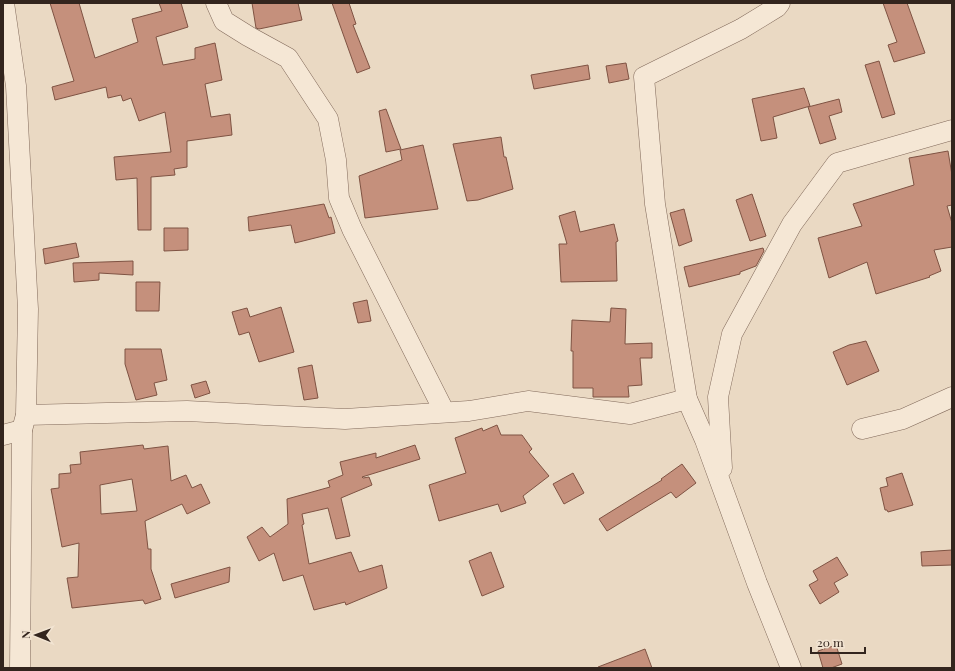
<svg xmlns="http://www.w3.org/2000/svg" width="955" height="671" viewBox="0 0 955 671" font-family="'Playfair Display',serif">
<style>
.building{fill:#c5907c;stroke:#7f5343;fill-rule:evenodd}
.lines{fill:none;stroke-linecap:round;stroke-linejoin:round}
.minor-casing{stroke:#826a5b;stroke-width:21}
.minor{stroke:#f5e7d5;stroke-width:20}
</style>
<rect width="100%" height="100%" fill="#ead9c3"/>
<!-- building -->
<g class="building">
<polygon points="50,3 79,3 95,58 138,42 132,19 162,11 159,3 181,3 188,27 156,37 163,65 195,59 195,48 215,43 222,80 205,84 211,117 230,114 232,135 187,141 187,167 174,169 175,175 151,177 151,230 138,230 137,178 116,180 114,157 171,152 165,112 139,121 131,98 123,101 121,95 108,98 106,87 55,100 52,87 74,81"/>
<polygon points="252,3 298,3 302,20 259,29 256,28"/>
<polygon points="332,3 349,3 356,24 353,25 370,68 357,73"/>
<polygon points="883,3 907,3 925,53 894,62 888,45 897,42"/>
<polygon points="879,61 895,114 882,118 865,65"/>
<polygon points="626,63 629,79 609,83 606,66"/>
<polygon points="588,65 590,79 534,89 531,75"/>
<polygon points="804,88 810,106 773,117 777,138 761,141 752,99"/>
<polygon points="839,99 842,112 829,116 836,139 820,144 808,107"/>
<polygon points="386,109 401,149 386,152 379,111"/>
<polygon points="501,137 504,157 506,157 513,189 478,200 467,201 453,144"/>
<polygon points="423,145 438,209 365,218 359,176 402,160 400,150"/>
<polygon points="948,151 952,175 952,205 947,206 952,223 952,247 934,250 941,271 929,276 930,277 876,294 867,262 829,278 818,238 862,226 853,204 914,185 909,158"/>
<polygon points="752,194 766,236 750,241 736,200"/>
<polygon points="324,204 329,218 331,217 335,233 295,243 291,225 249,231 248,217"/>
<polygon points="684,209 692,241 679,246 670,213"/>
<polygon points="575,211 580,232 614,224 618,241 616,242 617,281 561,282 559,244 567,244 559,216"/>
<polygon points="164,228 188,228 188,250 164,251"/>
<polygon points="76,243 79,257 45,264 43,249"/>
<polygon points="763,248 764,251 756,266 740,272 740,274 689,287 684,267"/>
<polygon points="133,261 133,275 99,273 99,280 74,282 73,263"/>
<polygon points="136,282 160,282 159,311 136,311"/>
<polygon points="367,300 371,321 358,323 353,303"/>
<polygon points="281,307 294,352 259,362 249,332 239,335 232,312 247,308 250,317"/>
<polygon points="611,308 626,309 625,344 652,343 652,358 640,358 642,385 628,386 629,397 593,397 593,388 573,388 573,351 571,351 572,320 610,322"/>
<polygon points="866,341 879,371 847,385 833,352 849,345"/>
<polygon points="125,349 161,349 167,380 154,383 157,395 136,400 125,364"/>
<polygon points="312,365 318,398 304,400 298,368"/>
<polygon points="206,381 210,393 195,398 191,385"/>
<polygon points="497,425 501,435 522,435 532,449 529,452 549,476 523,496 526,503 501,512 498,504 439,521 429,485 466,473 455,438 482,428 483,431"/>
<path d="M 143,445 L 144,449 L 168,446 L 171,481 L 186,475 L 192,488 L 201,484 L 210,503 L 187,514 L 182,504 L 145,521 L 148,549 L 151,549 L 151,569 L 161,599 L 145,604 L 143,600 L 72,608 L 67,578 L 78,577 L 79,543 L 62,547 L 51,489 L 59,488 L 59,474 L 71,473 L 70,465 L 81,464 L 80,452 ZM 132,479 L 137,511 L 101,514 L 100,485 Z"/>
<polygon points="415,445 420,459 362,477 363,478 369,477 372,485 341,498 350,536 336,539 328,508 302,514 304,524 302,525 309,564 351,552 359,572 382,565 387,588 346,605 345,602 314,610 303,575 283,581 274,553 259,561 247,537 262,527 270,537 288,524 287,499 330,487 328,481 343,475 340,462 376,453 376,458"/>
<polygon points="682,464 696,483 676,498 671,492 607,531 599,519 662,480 661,479"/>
<polygon points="573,473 584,493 564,504 553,484"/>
<polygon points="902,473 913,505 888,512 887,510 885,510 880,488 888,486 886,478"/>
<polygon points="952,550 952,565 922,566 921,552"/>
<polygon points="491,552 504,587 482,596 469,561"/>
<polygon points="837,557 848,575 834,583 839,592 820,604 809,585 818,580 813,571"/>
<polygon points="230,567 229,582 175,598 171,584"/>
<polygon points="836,645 842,664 831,668 823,668 818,651"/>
<polygon points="645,649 652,668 598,668 598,667"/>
</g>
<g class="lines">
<!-- minor casing -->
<g class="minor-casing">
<g id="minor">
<polyline points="4,3 16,86 28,309 26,415 22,430 20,668"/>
<polyline points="216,3 224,21 248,36 288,58 328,119 336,160 339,198 352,229 444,411"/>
<polyline points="780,3 777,7 741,29 644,77 655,204 687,399 705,440 757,583 791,668"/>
<polyline points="26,415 187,411 345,419 469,411 528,401 630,414 687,399"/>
<polyline points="862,429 903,419 952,397"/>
<polyline points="3,435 22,430"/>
<polyline points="722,468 718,397 732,334 792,224 837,163 952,130"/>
</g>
</g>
<!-- minor -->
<use href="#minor" class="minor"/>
</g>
<!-- border -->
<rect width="955" height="671" fill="none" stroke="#33251e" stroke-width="8"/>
<!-- north arrow -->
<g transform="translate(36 635) rotate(271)" stroke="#f2e4d2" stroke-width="3" paint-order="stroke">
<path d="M0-3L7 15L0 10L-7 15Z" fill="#33251e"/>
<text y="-6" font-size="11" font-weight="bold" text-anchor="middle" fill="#33251e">N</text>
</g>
<!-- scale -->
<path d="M811 647v6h54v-6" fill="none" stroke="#33251e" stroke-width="2"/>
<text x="817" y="647" font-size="12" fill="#33251e" stroke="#f2e4d2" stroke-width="3" paint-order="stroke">20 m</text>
</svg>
